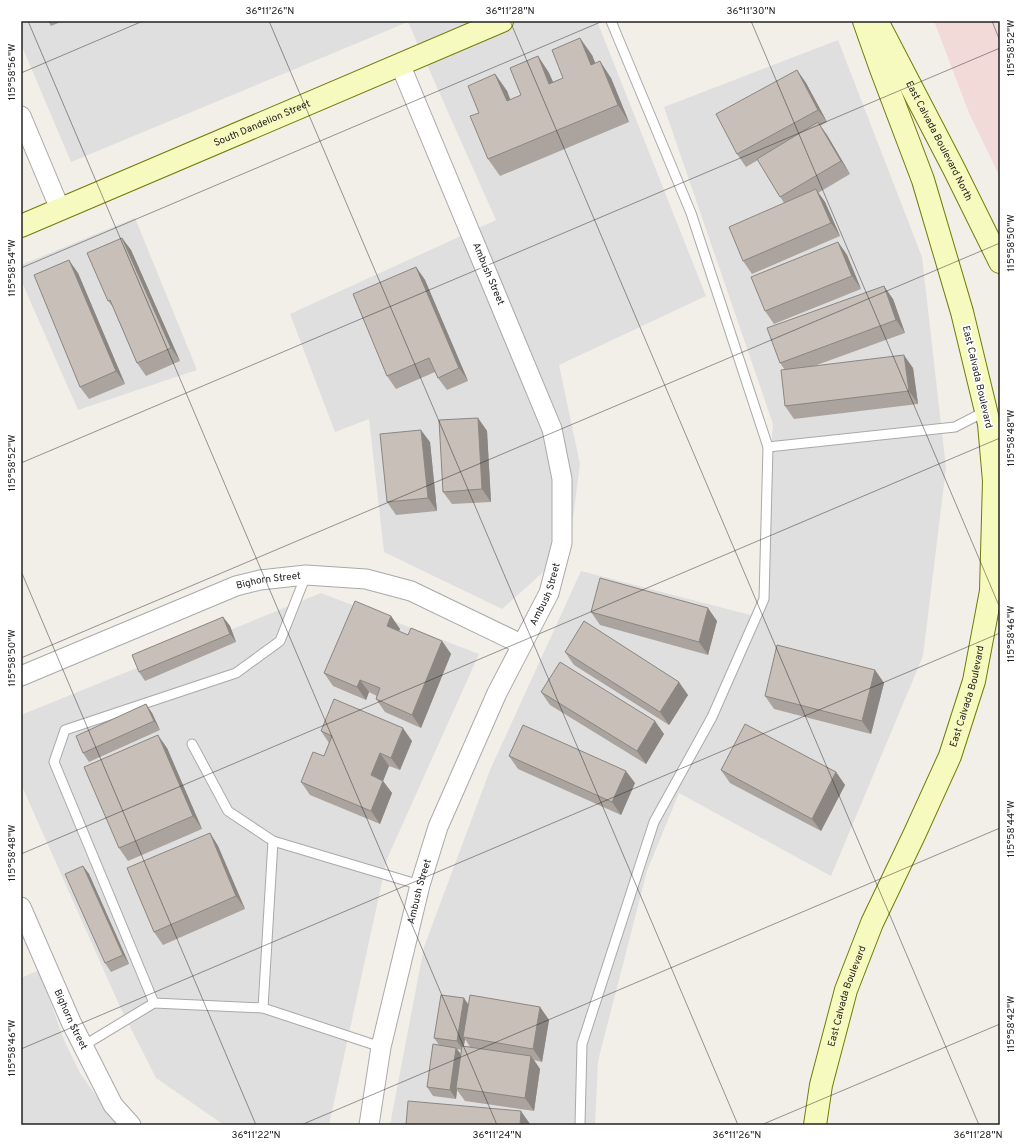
<svg xmlns="http://www.w3.org/2000/svg" width="1021" height="1146" viewBox="0 0 1021 1146" font-family="Overpass,sans-serif">
<style>
.residential{fill:#e0dfdf}
.commercial{fill:#f2dad9}
.lines{fill:none;stroke-linecap:round;stroke-linejoin:round}
.lane-casing{stroke:#a9a9a9;stroke-width:11}
.street-casing{stroke:#a9a9a9;stroke-width:21}
.secondary-casing{stroke:#707d05;stroke-width:24}
.lane{stroke:#fff;stroke-width:9}
.street{stroke:#fff;stroke-width:19}
.secondary{stroke:#f7fabf;stroke-width:22}
.wall{fill:#aba49e;fill-rule:evenodd}
.shaded-wall{fill:#8b8681}
.building{fill:#c7bfb8;stroke:#8b8681}
.ticks{fill:none;stroke:#222;stroke-width:1;stroke-opacity:0.45}
.labels{text-anchor:middle;dominant-baseline:central;stroke-width:3.5;stroke-linejoin:round;paint-order:stroke}
.street-label{font-size:10px;fill:#222;stroke:#fff}
.neatline{fill:none;stroke:#222;stroke-width:1.5}
.ticks-label{font-size:10px;text-anchor:middle;fill:#222}
</style>
<rect width="100%" height="100%" fill="#f2efe9"/>
<!-- residential -->
<g class="residential">
<polygon points="21,21 597,21 706,296 559,365 580,464 569,549 502,609 384,552 369,419 335,432 290,314 496,220 408,22 71,162 21,44"/>
<polygon points="838,40 922,257 946,468 923,656 831,876 679,793 647,871 598,1061 595,1125 390,1125 424,947 490,770 581,571 758,617 773,424 664,107"/>
<polygon points="135,218 197,370 78,410 21,280 21,265"/>
<polygon points="321,593 479,654 387,859 329,1125 224,1125 156,1078 121,1009 21,784 21,715"/>
<polygon points="39,970 64,1040 80,1073 117,1125 21,1125 21,978"/>
</g>
<!-- commercial -->
<polygon class="commercial" points="934,21 1000,21 1000,177 969,113"/>
<g class="lines">
<!-- lane casing -->
<g class="lane-casing">
<g id="lane">
<polyline points="768,447 955,427 986,411"/>
<polyline points="192,744 228,811 273,841 420,885"/>
<polyline points="273,841 263,1008 381,1047"/>
<polyline points="154,1003 263,1008"/>
<polyline points="83,1046 154,1003 54,762 65,730 236,673 280,641 306,575"/>
<polyline points="580,1125 582,1044 654,822 712,717 764,599 768,447 691,213 611,21"/>
</g>
</g>
<!-- street casing -->
<g class="street-casing">
<g id="street">
<polyline points="21,116 60,209"/>
<path id="s1" d="M 21,676 L 236,586 L 260,580 L 306,575 L 366,579 L 411,591 L 521,644"/>
<path id="s2" d="M 21,907 L 71,1022 L 113,1105 L 131,1125"/>
<path id="s3" d="M 369,1125 L 381,1047 L 420,885 L 438,827 L 497,693 L 549,593 L 562,543 L 562,479 L 552,429 L 400,64"/>
</g>
</g>
<!-- secondary casing -->
<g class="secondary-casing">
<g id="secondary">
<path id="s4" d="M 877,21 L 954,169 L 1000,262"/>
<path id="s5" d="M 21,226 L 502,21"/>
<path id="s6" d="M 815,1125 L 821,1085 L 846,990 L 872,923 L 915,833 L 950,756 L 974,681 L 991,591 L 994,481 L 989,424 L 986,411 L 962,312 L 923,180 L 881,69 L 864,21"/>
</g>
</g>
<!-- lane -->
<use href="#lane" class="lane"/>
<!-- street -->
<use href="#street" class="street"/>
<!-- secondary -->
<use href="#secondary" class="secondary"/>
</g>
<!-- wall -->
<g class="wall">
<polygon points="48,21 63,21 51,26"/>
<polygon points="592,55 595,63 611,78 629,122 500,176 488,159 479,113 495,74 507,91 510,100 521,95 538,56 549,73 553,82 563,78"/>
<polygon points="797,70 806,83 827,122 820,126 827,135 850,174 818,193 825,202 840,236 752,274 743,261 784,203 758,160 746,167 737,154"/>
<polygon points="122,238 131,250 180,361 146,376 137,363 113,307 108,301"/>
<polygon points="838,242 847,255 861,289 774,324 765,311"/>
<polygon points="416,267 425,280 468,381 447,390 438,378 435,372 396,389 387,376"/>
<polygon points="78,273 125,384 89,399 80,387"/>
<polygon points="893,299 905,333 814,366 913,368 918,404 794,419 785,406 785,370 780,363"/>
<polygon points="478,418 487,431 491,502 452,504 443,492"/>
<polygon points="430,442 437,511 396,515 387,502"/>
<polygon points="591,612 717,621 708,655 600,625"/>
<polygon points="391,616 400,629 399,631 408,635 442,641 451,654 421,728 385,712 376,699 377,696 369,692 366,700 333,686 324,673"/>
<polygon points="223,617 230,626 236,642 145,681 139,672"/>
<polygon points="565,652 688,695 669,725 574,665"/>
<polygon points="875,670 884,683 871,734 774,709 765,696"/>
<polygon points="541,692 664,734 646,764 550,705"/>
<polygon points="146,704 152,713 160,730 89,762 83,753"/>
<polygon points="321,731 412,741 400,770 389,766 383,781 392,793 380,824 310,795 301,782 324,756 329,743"/>
<polygon points="167,748 202,829 128,861 119,848"/>
<polygon points="509,756 635,783 621,815 518,769"/>
<polygon points="721,770 836,772 845,785 821,831 730,783"/>
<polygon points="210,833 218,846 245,909 163,945 154,932"/>
<polygon points="83,866 89,874 129,964 111,972 105,963"/>
<path d="M 468,1005 L 540,1007 L 549,1020 L 542,1062 L 534,1060 L 540,1069 L 534,1111 L 465,1101 L 457,1090 L 456,1099 L 433,1096 L 427,1087 L 439,1045 L 434,1038 ZM 465,1039 L 470,1047 L 464,1046 ZM 457,1049 L 461,1050 L 461,1054 Z"/>
</g>
<!-- shaded-wall -->
<g class="shaded-wall">
<polygon points="580,38 592,55 603,82 591,65"/>
<polygon points="538,56 549,73 561,100 549,84"/>
<polygon points="600,61 611,78 629,122 618,105"/>
<polygon points="797,70 806,83 827,122 818,110"/>
<polygon points="495,74 507,91 518,118 507,101"/>
<polygon points="818,122 827,135 850,174 841,161"/>
<polygon points="816,189 825,202 840,236 831,223"/>
<polygon points="122,238 131,250 180,361 171,348"/>
<polygon points="838,242 847,255 861,289 852,276"/>
<polygon points="69,260 78,273 125,384 116,371"/>
<polygon points="416,267 425,280 468,381 459,368"/>
<polygon points="884,286 893,299 905,333 896,320"/>
<polygon points="904,355 913,368 918,404 909,391"/>
<polygon points="478,418 487,431 491,502 482,489"/>
<polygon points="421,430 430,442 437,511 428,498"/>
<polygon points="708,608 717,621 708,655 699,642"/>
<polygon points="391,616 400,629 396,638 387,626"/>
<polygon points="223,617 230,626 236,642 230,634"/>
<polygon points="442,641 451,654 421,728 412,715"/>
<polygon points="875,670 884,683 871,734 862,721"/>
<polygon points="360,680 369,692 366,700 357,687"/>
<polygon points="679,682 688,695 669,725 660,712"/>
<polygon points="146,704 152,713 160,730 154,721"/>
<polygon points="655,721 664,734 646,764 637,751"/>
<polygon points="403,728 412,741 400,770 391,758"/>
<polygon points="158,735 167,748 202,829 193,816"/>
<polygon points="380,753 389,766 383,781 392,793 380,824 371,811 371,775"/>
<polygon points="626,771 635,783 621,815 612,802"/>
<polygon points="836,772 845,785 821,831 812,819"/>
<polygon points="210,833 218,846 245,909 236,896"/>
<polygon points="83,866 89,874 129,964 123,955"/>
<polygon points="464,998 470,1007 463,1037 465,1039 463,1050 457,1041"/>
<polygon points="540,1007 549,1020 542,1062 533,1049"/>
<polygon points="456,1048 462,1056 456,1088 457,1090 456,1099 450,1090"/>
<polygon points="531,1056 540,1069 534,1111 525,1098"/>
<polygon points="521,1111 530,1124 530,1125 520,1125"/>
</g>
<!-- building -->
<g class="building">
<polygon points="580,38 591,65 600,61 618,105 488,159 470,116 479,113 468,86 495,74 507,101 521,95 510,68 538,56 549,84 563,78 552,50"/>
<polygon points="797,70 818,110 737,154 716,114"/>
<polygon points="818,122 841,161 780,197 757,159"/>
<polygon points="816,189 831,223 743,261 729,227"/>
<polygon points="122,238 171,348 137,363 110,300 108,301 87,253"/>
<polygon points="838,242 852,276 765,311 751,277"/>
<polygon points="69,260 116,371 80,387 34,275"/>
<polygon points="416,267 459,368 438,378 429,358 387,376 353,294"/>
<polygon points="884,286 896,320 780,363 767,328"/>
<polygon points="904,355 909,391 785,406 781,370"/>
<polygon points="478,418 482,489 443,492 439,420"/>
<polygon points="421,430 428,498 387,502 380,434"/>
<polygon points="600,578 708,608 699,642 591,612"/>
<polygon points="355,601 391,616 387,626 408,635 411,628 442,641 412,715 376,699 380,688 360,680 357,687 324,673"/>
<polygon points="223,617 230,634 139,672 132,655"/>
<polygon points="584,621 679,682 660,712 565,652"/>
<polygon points="777,645 875,670 862,721 765,696"/>
<polygon points="560,662 655,721 637,751 541,692"/>
<polygon points="334,699 403,728 391,758 380,753 371,775 383,781 371,811 301,782 313,752 324,756 332,736 321,731"/>
<polygon points="146,704 154,721 83,753 76,736"/>
<polygon points="745,724 836,772 812,819 721,770"/>
<polygon points="523,725 626,771 612,802 509,756"/>
<polygon points="158,735 193,816 119,848 84,767"/>
<polygon points="210,833 236,896 154,932 127,868"/>
<polygon points="83,866 123,955 105,963 65,874"/>
<polygon points="441,995 464,998 457,1041 434,1038"/>
<polygon points="470,995 540,1007 533,1049 463,1037"/>
<polygon points="433,1044 456,1048 450,1090 427,1087"/>
<polygon points="462,1046 531,1056 525,1098 456,1088"/>
<polygon points="408,1101 521,1111 520,1125 406,1125"/>
</g>
<!-- ticks -->
<path class="ticks" d="M 28,21 L 497,1125M 269,21 L 738,1125M 510,21 L 979,1125M 751,21 L 1000,608M 992,21 L 1000,41M 21,73 L 143,21M 21,268 L 603,21M 21,463 L 1000,48M 21,571 L 256,1125M 21,658 L 1000,243M 21,854 L 1000,438M 21,1049 L 1000,633M 301,1125 L 1000,828M 761,1125 L 1000,1024"/>
<g class="labels">
<!-- street labels -->
<g class="street-label">
<text stroke="none"><textPath href="#s5" startOffset="262">South Dandelion Street</textPath></text>
<text stroke="none"><textPath href="#s4" startOffset="135">East Calvada Boulevard North</textPath></text>
<text transform="translate(488 274) rotate(67)">Ambush Street</text>
<text transform="translate(977 377) rotate(77)">East Calvada Boulevard</text>
<text stroke="none"><textPath href="#s1" startOffset="266">Bighorn Street</textPath></text>
<text stroke="none"><textPath href="#s3" startOffset="563">Ambush Street</textPath></text>
<text stroke="none"><textPath href="#s6" startOffset="457">East Calvada Boulevard</textPath></text>
<text stroke="none"><textPath href="#s3" startOffset="239">Ambush Street</textPath></text>
<text stroke="none"><textPath href="#s6" startOffset="133">East Calvada Boulevard</textPath></text>
<text stroke="none"><textPath href="#s2" startOffset="123">Bighorn Street</textPath></text>
</g>
</g>
<!-- border -->
<rect width="1021" height="1146" fill="none" stroke="#ffffff" stroke-width="44"/>
<rect x="22" y="22" width="977" height="1102" class="neatline"/>
<g class="ticks-label">
<text x="270" y="14">36°11'26"N</text>
<text x="510" y="14">36°11'28"N</text>
<text x="751" y="14">36°11'30"N</text>
<text transform="translate(1010 48) rotate(-90)" y="4">115°58'52"W</text>
<text transform="translate(11 72) rotate(-90)" y="4">115°58'56"W</text>
<text transform="translate(1010 243) rotate(-90)" y="4">115°58'50"W</text>
<text transform="translate(11 268) rotate(-90)" y="4">115°58'54"W</text>
<text transform="translate(1010 438) rotate(-90)" y="4">115°58'48"W</text>
<text transform="translate(11 463) rotate(-90)" y="4">115°58'52"W</text>
<text transform="translate(1010 634) rotate(-90)" y="4">115°58'46"W</text>
<text transform="translate(11 658) rotate(-90)" y="4">115°58'50"W</text>
<text transform="translate(1010 829) rotate(-90)" y="4">115°58'44"W</text>
<text transform="translate(11 853) rotate(-90)" y="4">115°58'48"W</text>
<text transform="translate(1010 1024) rotate(-90)" y="4">115°58'42"W</text>
<text transform="translate(11 1048) rotate(-90)" y="4">115°58'46"W</text>
<text x="256" y="1138">36°11'22"N</text>
<text x="497" y="1138">36°11'24"N</text>
<text x="737" y="1138">36°11'26"N</text>
<text x="978" y="1138">36°11'28"N</text>
</g>
</svg>
